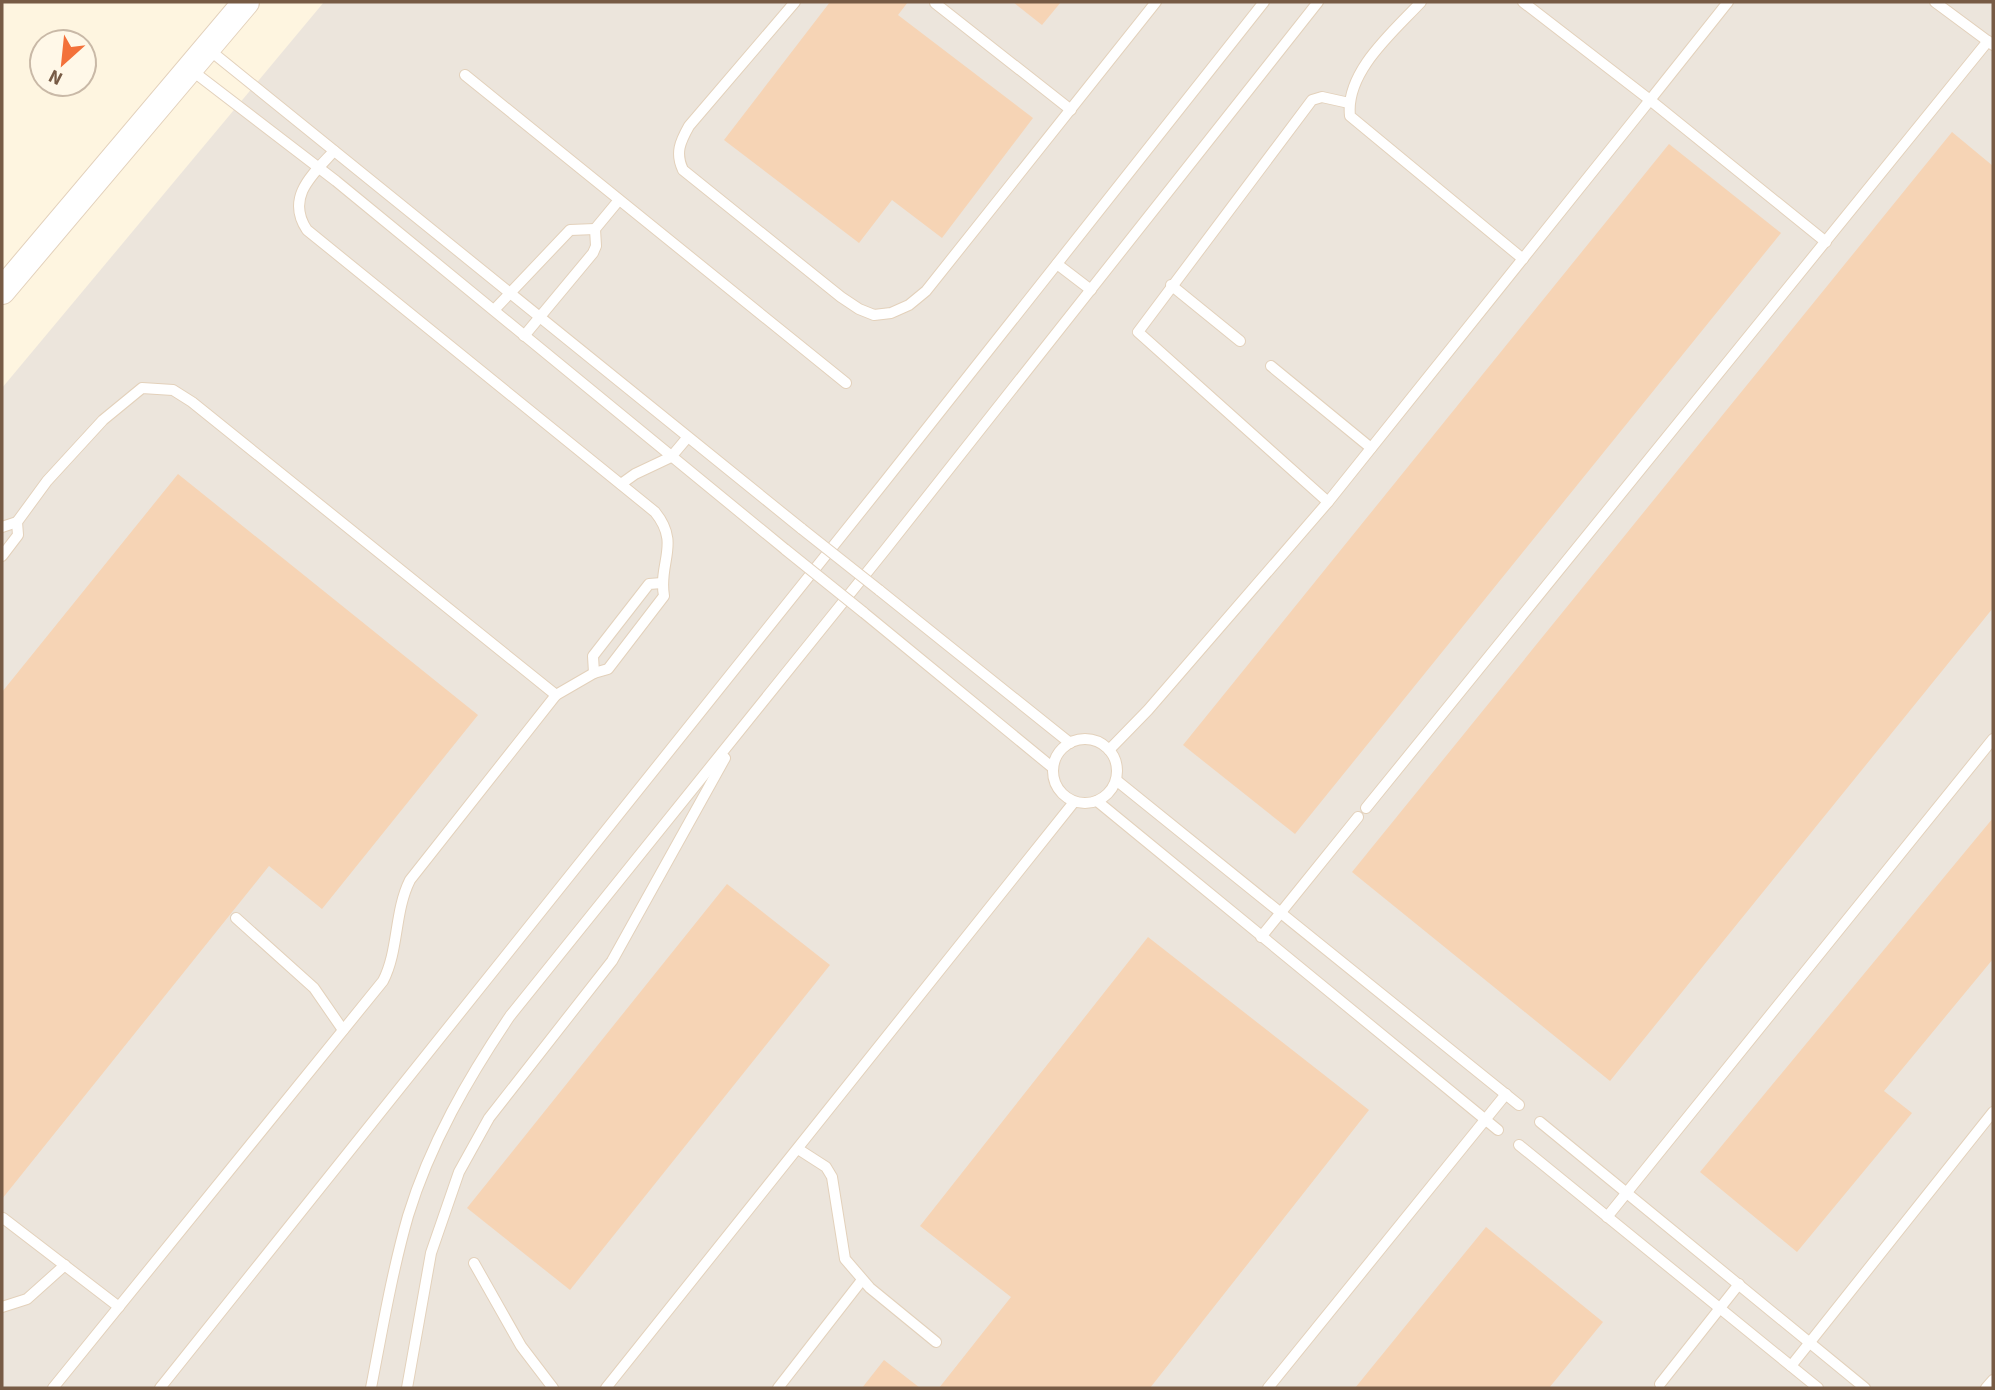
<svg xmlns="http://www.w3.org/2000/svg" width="1995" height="1390" viewBox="0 0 1995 1390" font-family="'Source Sans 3',sans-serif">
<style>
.industrial{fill:#ece5dc}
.building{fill:#f6d4b5}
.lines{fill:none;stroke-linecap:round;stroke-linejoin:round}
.service-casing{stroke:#e3d1bb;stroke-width:12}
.tertiary-casing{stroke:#e3d1bb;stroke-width:28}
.service{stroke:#fff;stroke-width:10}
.tertiary{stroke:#fff;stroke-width:26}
.service-bridge-casing{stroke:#e3d1bb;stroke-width:12;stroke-linecap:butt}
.service-bridge{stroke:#fff;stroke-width:10}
</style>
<rect width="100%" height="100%" fill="#fef5e0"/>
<!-- industrial -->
<polygon class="industrial" points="324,2 1993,2 1993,1388 2,1388 2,388"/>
<!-- building -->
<g class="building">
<polygon points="830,2 908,2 898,15 1033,118 942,238 892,200 859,243 724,140"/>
<polygon points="1013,2 1061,2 1042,25"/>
<polygon points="1952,132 1993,166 1993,608 1610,1081 1352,872"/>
<polygon points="1669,144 1781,233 1295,834 1183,745"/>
<polygon points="178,474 478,715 322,909 269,866 2,1199 2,692"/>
<polygon points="1993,818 1993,959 1884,1091 1912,1113 1797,1252 1700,1172"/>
<polygon points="727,884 830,965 570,1290 467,1208"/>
<polygon points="1148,937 1369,1110 1150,1388 939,1388 1011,1297 920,1226"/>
<polygon points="1486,1227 1603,1322 1549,1388 1355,1388"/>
<polygon points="884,1360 920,1388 862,1388"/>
</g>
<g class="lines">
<!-- service casing -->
<g class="service-casing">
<g id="service">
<path d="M 795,2 L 689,126 C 680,142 675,153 683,170 L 841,297 L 859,309 L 874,315 L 891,313 L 909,305 L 926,291 L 1156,2"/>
<path d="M 1421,2 C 1393,32 1345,72 1350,116 L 1523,259"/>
<polyline points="1523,2 1650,100 1728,2"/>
<polyline points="1935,2 1993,45"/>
<polyline points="935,3 1071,110"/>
<polyline points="207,48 802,529"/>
<polyline points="190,69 336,181 786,550"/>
<polyline points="465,75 846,383"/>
<polyline points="1057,264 1091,290"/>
<polyline points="1171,285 1240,341"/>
<polyline points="494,310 570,230 595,229"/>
<polyline points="524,336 593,253 596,246 595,229 619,200"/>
<polyline points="1271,366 1371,448"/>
<polyline points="621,484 635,474 671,457 687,438"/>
<polyline points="1328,502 1138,332 1312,100 1322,97 1349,103"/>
<polyline points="2,527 17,522"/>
<polyline points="2,556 18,535 17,522 47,481 103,420 142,388 173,390 192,402 556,695"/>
<polyline points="879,590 1070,743"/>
<polyline points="863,612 1053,768"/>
<polyline points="594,673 593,656 649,584 662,583"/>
<circle cx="1085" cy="771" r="32"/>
<polyline points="1109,750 1148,710 1328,502 1650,100 1826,242"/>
<polyline points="1116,780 1519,1105"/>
<polyline points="1097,801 1498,1130"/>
<polyline points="1366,808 1988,41"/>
<polyline points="236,918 314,988 343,1030"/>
<polyline points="1261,937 1358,817"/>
<polyline points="1540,1122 1865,1388"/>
<polyline points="1519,1145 1818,1388"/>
<polyline points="798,1149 826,1167 832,1177 845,1259 870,1288 936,1342"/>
<polyline points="1607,1217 1993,739"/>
<polyline points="3,1218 119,1307"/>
<polyline points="474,1263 521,1346 553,1388"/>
<polyline points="2,1307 27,1299 65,1265"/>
<polyline points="1791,1366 1993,1112"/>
<polyline points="1660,1384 1739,1284"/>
<path d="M 53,1388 L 383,981 C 399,950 394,912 410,880 L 556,695 L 594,673 L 608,669 L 664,596 C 658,562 681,544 655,512 L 307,230 C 285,197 313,174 334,151"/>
<polyline points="160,1388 882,485 1264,2"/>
<path d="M 371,1388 C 382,1331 392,1272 408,1216 C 430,1144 468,1078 510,1016 L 885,550 L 1318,2"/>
<polyline points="407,1388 431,1253 459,1172 489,1118 612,961 725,758"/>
<polyline points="606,1388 1074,802"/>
<polyline points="778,1388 862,1280"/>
<polyline points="1268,1388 1506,1094"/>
<polyline points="1986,1388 1993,1380"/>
</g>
</g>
<!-- tertiary casing -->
<g class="tertiary-casing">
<polyline id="tertiary" points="2,291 246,2"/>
</g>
<!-- service -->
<use href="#service" class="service"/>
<!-- tertiary -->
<use href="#tertiary" class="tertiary"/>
<!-- service-bridge casing -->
<g class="service-bridge-casing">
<g id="service-bridge">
<polyline points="802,529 879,590"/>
<polyline points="786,550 863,612"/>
</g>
</g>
<!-- service-bridge -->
<use href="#service-bridge" class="service-bridge"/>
</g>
<!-- border -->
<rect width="1995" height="1390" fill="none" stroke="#775b45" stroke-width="7"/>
<!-- north arrow -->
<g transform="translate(63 63) rotate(207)"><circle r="33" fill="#fff8e8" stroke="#c9b9a7" stroke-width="2"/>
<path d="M0-5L12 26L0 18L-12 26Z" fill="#f3713a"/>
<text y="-10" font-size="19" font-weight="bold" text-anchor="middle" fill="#775b45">N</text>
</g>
</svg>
